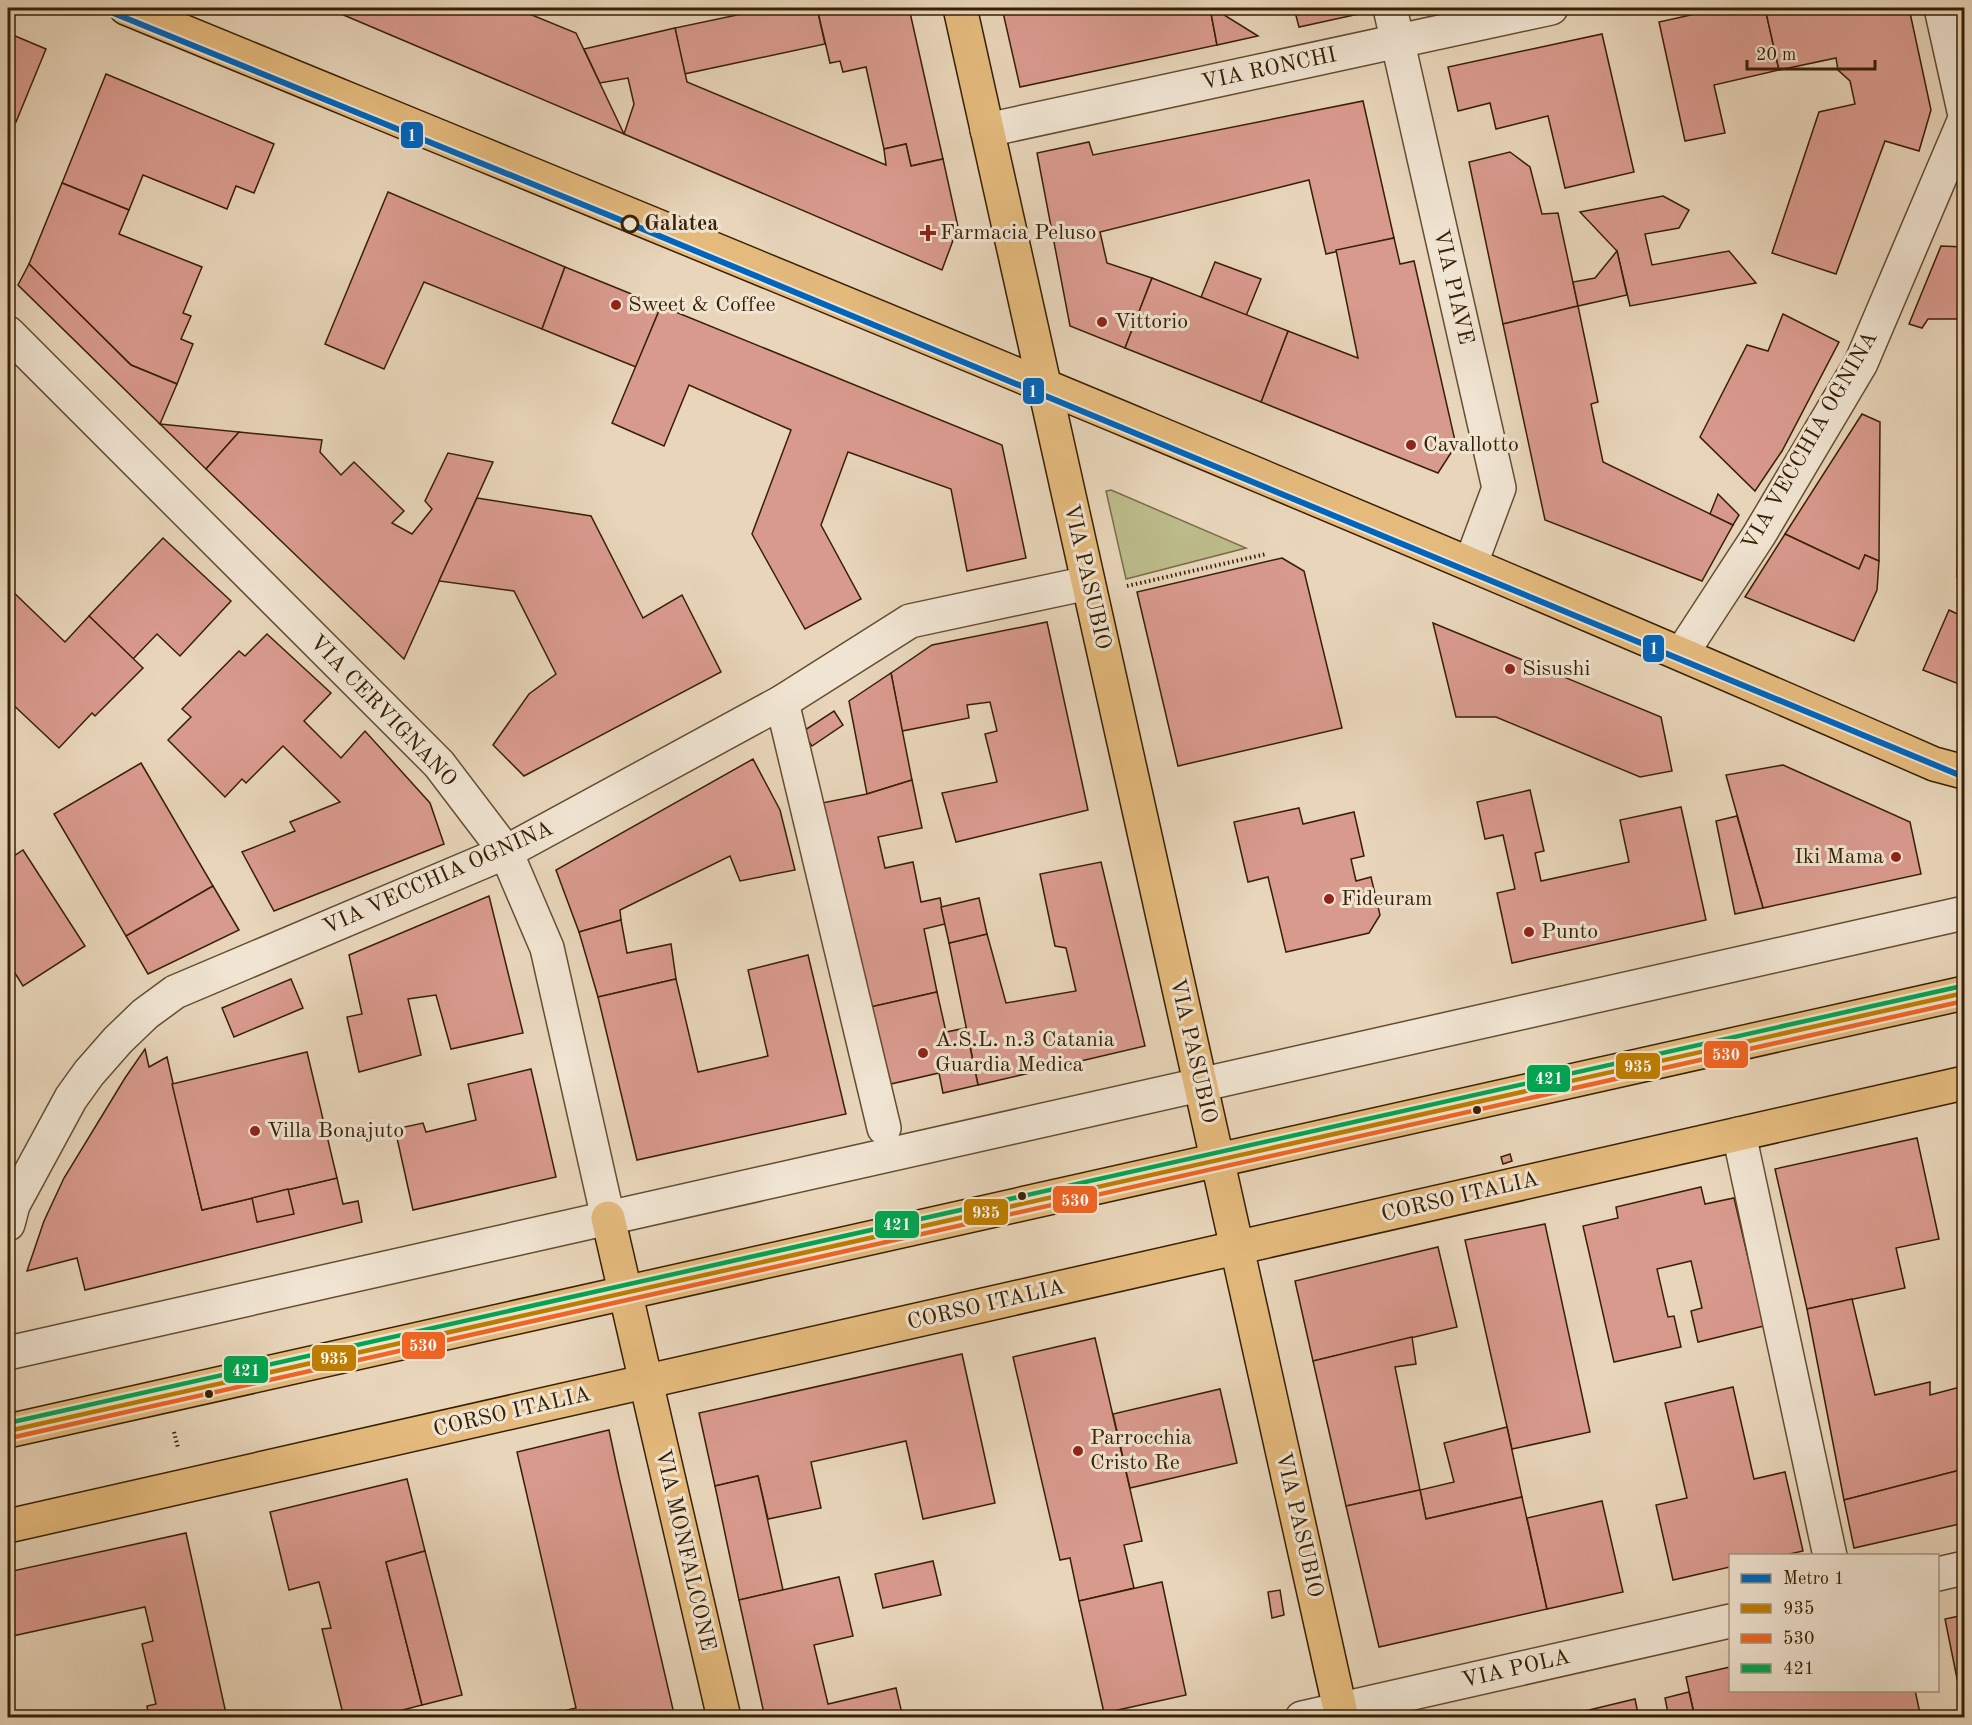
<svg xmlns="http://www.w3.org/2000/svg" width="1972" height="1725" viewBox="0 0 1972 1725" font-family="'Old Standard TT',serif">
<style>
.green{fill:#bdbb8b;stroke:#7a6e47;stroke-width:1.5}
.building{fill:#d99a8e;stroke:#382003;stroke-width:1.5}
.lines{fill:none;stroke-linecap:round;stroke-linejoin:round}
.minor-casing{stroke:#644d31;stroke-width:36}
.major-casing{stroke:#382003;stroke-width:36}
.path{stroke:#382003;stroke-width:4;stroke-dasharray:1.5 3;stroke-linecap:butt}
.minor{stroke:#f0e4d2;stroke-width:33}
.major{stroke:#e4ba7d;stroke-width:33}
.bus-1-casing{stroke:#f0e4d2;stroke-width:9}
.bus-2-casing{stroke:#f0e4d2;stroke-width:9}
.bus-3-casing{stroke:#f0e4d2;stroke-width:9}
.bus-1{stroke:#be7e01;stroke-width:4.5}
.bus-2{stroke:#f26522;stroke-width:4.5}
.bus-3{stroke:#00a651;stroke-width:4.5}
.metro-1-casing{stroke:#f0e4d2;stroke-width:10}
.metro-1{stroke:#0065bd;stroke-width:6}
.stop-dot{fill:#f0e4d2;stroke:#382003;stroke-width:3}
.poi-dot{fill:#8f2418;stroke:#f0e4d2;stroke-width:2}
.bus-dot{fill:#382003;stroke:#f0e4d2;stroke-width:2}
.labels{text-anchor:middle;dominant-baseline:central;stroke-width:6;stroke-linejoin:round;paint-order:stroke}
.street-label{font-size:22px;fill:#382003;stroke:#f0e4d2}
.stop-label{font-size:22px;font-weight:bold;fill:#382003;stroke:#f0e4d2;text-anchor:start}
.poi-label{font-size:22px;fill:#382003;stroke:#f0e4d2;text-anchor:start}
.line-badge{stroke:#f0e4d2;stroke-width:2}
.badge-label{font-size:16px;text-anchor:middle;font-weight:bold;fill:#fff}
</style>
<rect width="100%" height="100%" fill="#e8d5ba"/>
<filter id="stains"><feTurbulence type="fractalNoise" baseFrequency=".00333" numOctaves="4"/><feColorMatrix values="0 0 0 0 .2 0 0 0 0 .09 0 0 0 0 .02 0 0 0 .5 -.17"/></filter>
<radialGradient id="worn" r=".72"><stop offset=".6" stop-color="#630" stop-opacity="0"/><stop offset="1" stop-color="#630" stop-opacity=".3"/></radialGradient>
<!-- green -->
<polygon class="green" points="1111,490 1246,548 1126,579 1106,491"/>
<!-- building -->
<g class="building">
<polygon points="327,8 515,8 576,33 624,134"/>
<polygon points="770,8 817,8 825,44 684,74 675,28"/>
<polygon points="817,8 909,8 943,159 911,166 906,144 884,149 866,67 843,72 840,61 830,63"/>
<polygon points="1002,8 1143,8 1145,14 1178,8 1210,8 1217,45 1020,87"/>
<polygon points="1210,8 1213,8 1258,36 1217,45"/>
<polygon points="1294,8 1358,8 1359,14 1299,27"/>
<polygon points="1722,8 1765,8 1779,70 1714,85 1725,133 1685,141 1659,22"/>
<polygon points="1765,8 1909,8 1931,110 1919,151 1885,141 1836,274 1772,253 1819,112 1855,104 1850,81 1838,70 1836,58 1779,70"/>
<polygon points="675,28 687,82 886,165 884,149 906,144 911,166 943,159 958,227 942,270 624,134 634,104 628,78 600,83 584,49"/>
<polygon points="8,33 46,49 16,122 8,118"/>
<polygon points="1602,34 1634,172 1565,188 1548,116 1496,129 1490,103 1458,111 1448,67"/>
<polygon points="106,74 274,144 254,193 236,186 227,209 143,175 129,210 62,183"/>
<polygon points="1363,101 1394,238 1326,254 1309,180 1100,232 1107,263 1152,278 1125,348 1070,326 1037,153 1089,142 1093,155"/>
<polygon points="1510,152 1530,167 1542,214 1558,213 1578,306 1503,324 1469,162"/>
<polygon points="62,183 129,210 119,234 202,267 183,313 191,316 181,339 193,344 177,384 131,365 29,264"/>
<polygon points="388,192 565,267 542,329 424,282 384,369 325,344"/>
<polygon points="1663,196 1689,210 1679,228 1645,234 1652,265 1729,251 1756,283 1630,306 1617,251 1580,212"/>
<polygon points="1394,238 1400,264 1414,261 1456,445 1438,473 1261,402 1288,331 1358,358 1336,250"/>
<polygon points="1941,246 1964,247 1964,319 1928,319 1922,328 1909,324"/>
<polygon points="1617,251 1627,295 1578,306 1573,282 1595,278"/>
<polygon points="1215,262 1261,279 1246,316 1201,297"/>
<polygon points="29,264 131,365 177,384 160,424 18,285"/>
<polygon points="565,267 661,306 636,367 542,329"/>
<polygon points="1152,278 1288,331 1261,402 1125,348"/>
<polygon points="661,306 1002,445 1026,558 967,571 951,489 848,452 821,525 861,599 805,629 752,534 791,430 689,385 664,446 612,423"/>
<polygon points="1578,306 1598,402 1591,404 1603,462 1733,525 1702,581 1545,520 1503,324"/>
<polygon points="1783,314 1839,342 1782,451 1755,491 1700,437 1747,345 1768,351"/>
<polygon points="1964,360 1964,393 1959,394 1959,361"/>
<polygon points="1964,393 1964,575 1957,577 1959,394"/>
<polygon points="1862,414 1880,422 1879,561 1865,555 1859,569 1785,534"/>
<polygon points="160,424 239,432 206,469"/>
<polygon points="239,432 322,440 320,452 341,475 354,462 404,511 392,523 412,534 432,509 425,501 448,453 493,462 404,659 206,469"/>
<polygon points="1718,494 1739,515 1733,525 1710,514"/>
<polygon points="477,498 591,516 643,618 682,595 721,672 524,776 493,745 529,694 556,674 514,591 439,581"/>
<polygon points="1785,534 1859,569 1865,555 1879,561 1877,590 1854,641 1745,597"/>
<polygon points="163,538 231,601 180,656 157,634 133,659 89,616"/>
<polygon points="1282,558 1304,571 1342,728 1178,766 1137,592"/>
<polygon points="8,587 65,642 89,616 143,668 95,716 92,713 59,748 8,700 13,693 8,688"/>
<polygon points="1949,610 1964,617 1964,686 1923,670"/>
<polygon points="1047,622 1088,810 956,842 942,793 997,782 985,734 997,731 990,702 967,705 969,718 902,731 891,673 932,645"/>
<polygon points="1433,623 1661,717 1672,771 1640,777 1496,717 1456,717"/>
<polygon points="267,634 331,693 304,721 341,758 365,731 430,803 444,844 274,911 242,852 295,831 290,822 340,802 283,746 246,783 242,779 225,797 168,740 191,717 182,709 239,651 245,656"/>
<polygon points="891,673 912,780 867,794 849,701"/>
<polygon points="834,711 843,725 812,746 802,732"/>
<polygon points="753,759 780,810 795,870 740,881 730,856 620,910 621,920 579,932 556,870"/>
<polygon points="141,763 213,886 126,936 54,814"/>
<polygon points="1783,765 1910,822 1921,874 1763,908 1726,775"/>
<polygon points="912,780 922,828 878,837 885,868 913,862 921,902 940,898 945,924 924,929 937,992 866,1008 822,803 867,794"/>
<polygon points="1530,790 1544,851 1535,853 1541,881 1629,862 1620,820 1681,807 1706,920 1512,963 1497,893 1515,889 1503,835 1485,839 1477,802"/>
<polygon points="1299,808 1303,824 1354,812 1364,856 1351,859 1356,881 1371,877 1380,915 1369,933 1286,952 1268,877 1248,882 1234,822"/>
<polygon points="1737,816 1763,908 1735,914 1716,821"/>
<polygon points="23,850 85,946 23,986 8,962 8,860"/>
<polygon points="1101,862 1145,1046 978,1085 949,943 987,934 1006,1003 1076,991 1066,948 1055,946 1040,874"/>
<polygon points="213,886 239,930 148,974 126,936"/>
<polygon points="489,896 523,1033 451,1049 436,995 408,999 421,1055 359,1072 347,1017 362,1014 349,955"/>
<polygon points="979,898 987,934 949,943 941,907"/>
<polygon points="621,920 627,953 671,944 676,979 598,997 579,932"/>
<polygon points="808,955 846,1114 637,1160 598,997 676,979 698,1072 768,1056 748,970"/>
<polygon points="291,979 303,1008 234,1037 222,1008"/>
<polygon points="937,992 946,1032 966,1028 978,1085 943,1093 939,1073 882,1086 866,1008"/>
<polygon points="145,1049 149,1067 167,1057 202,1210 337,1178 343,1204 358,1201 362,1222 85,1290 77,1258 27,1271 44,1221 64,1178 125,1078"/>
<polygon points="307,1052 337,1178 202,1210 172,1084"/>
<polygon points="531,1069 556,1177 413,1210 395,1129 423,1123 426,1132 476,1120 468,1084"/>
<polygon points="1917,1138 1939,1239 1896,1248 1905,1288 1807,1309 1775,1169"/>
<polygon points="1510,1154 1512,1161 1503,1164 1501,1157"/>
<polygon points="1701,1187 1705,1204 1734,1198 1764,1326 1698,1342 1691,1311 1702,1308 1691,1261 1657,1269 1668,1317 1674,1316 1681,1347 1614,1362 1583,1226 1618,1218 1616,1207"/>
<polygon points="288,1189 294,1214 257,1222 252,1198"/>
<polygon points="1545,1224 1590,1432 1512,1449 1465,1240"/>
<polygon points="1438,1247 1457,1327 1313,1361 1295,1281"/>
<polygon points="1852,1299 1875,1395 1930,1382 1930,1395 1964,1386 1964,1469 1844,1500 1807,1309"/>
<polygon points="1412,1337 1416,1364 1395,1367 1420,1490 1346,1506 1313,1361"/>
<polygon points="1095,1338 1142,1541 1124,1545 1134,1588 1079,1601 1070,1558 1060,1560 1013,1357"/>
<polygon points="962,1354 995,1503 923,1519 906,1441 811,1462 821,1508 768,1519 758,1476 715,1486 699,1413"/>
<polygon points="1733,1387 1754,1479 1785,1472 1803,1551 1781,1556 1730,1556 1730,1567 1673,1580 1656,1505 1687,1498 1665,1403"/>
<polygon points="1220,1389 1237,1463 1130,1488 1113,1414"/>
<polygon points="1507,1427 1522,1497 1426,1519 1420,1490 1454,1482 1444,1443"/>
<polygon points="609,1430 619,1477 675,1718 569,1718 567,1710 576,1708 517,1452"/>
<polygon points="1964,1469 1964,1523 1854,1548 1844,1500"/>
<polygon points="758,1476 783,1590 739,1600 715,1486"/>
<polygon points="407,1479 425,1551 386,1562 422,1705 372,1718 344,1718 322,1629 331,1628 319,1582 289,1590 270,1512"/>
<polygon points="1420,1490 1426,1519 1522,1497 1547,1609 1379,1647 1346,1506"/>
<polygon points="1602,1501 1623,1592 1547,1609 1527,1518"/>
<polygon points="186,1533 227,1718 149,1718 147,1706 156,1704 142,1644 153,1641 145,1607 8,1637 8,1572"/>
<polygon points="425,1551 462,1695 422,1705 386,1562"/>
<polygon points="933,1561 941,1595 883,1608 875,1574"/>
<polygon points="839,1577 853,1636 814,1645 828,1704 896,1688 903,1718 765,1718 739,1600"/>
<polygon points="1162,1582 1186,1695 1104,1713 1079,1601"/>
<polygon points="1280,1590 1284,1615 1272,1618 1268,1592"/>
<polygon points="1964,1615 1964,1713 1945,1619"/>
<polygon points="1730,1667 1730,1690 1915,1690 1921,1718 1841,1718 1840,1714 1822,1718 1695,1718 1686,1677"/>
<polygon points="1689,1692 1695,1718 1669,1718 1665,1698"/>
<polygon points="1635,1699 1639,1718 1569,1718 1568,1715"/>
<polygon points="1532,1712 1533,1718 1506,1718"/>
</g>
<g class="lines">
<!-- minor casing -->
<g class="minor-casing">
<g id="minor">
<polyline points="1390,8 1499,488 1471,563"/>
<polyline points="1941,8 1964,111"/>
<polyline points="987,130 1551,8"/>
<polyline points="8,333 439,764 506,852 547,948 608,1218"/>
<polyline points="1682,653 1759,535 1861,363 1964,121"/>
<polyline points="782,702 884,1128"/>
<polyline points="1739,1134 1830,1556"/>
<polyline points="8,1224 13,1205 71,1098 89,1073 118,1040 145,1014 175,992 506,852 782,702 910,621 1088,583"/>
<polyline points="8,1353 1964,913"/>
<polyline points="1938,1574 1964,1568"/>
<polyline points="1302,1718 1730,1621"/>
</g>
</g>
<!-- major casing -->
<g class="major-casing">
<g id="major">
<path d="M 126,8 C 730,256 1336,502 1934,764 L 1964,772"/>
<polyline points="960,8 1342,1718"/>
<polyline points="608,1218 724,1718"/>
<polyline points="8,1431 1964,993"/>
<polyline points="8,1526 1964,1083"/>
</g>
</g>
<!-- path -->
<g class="path">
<polyline points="1127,586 1266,554"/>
<polyline points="174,1432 178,1448"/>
</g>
<!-- minor -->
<use href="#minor" class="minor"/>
<!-- major -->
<use href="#major" class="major"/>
<!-- bus-1 casing -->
<g class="bus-1-casing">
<polyline id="bus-1" points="8,1431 1964,993"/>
</g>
<!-- bus-2 casing -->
<g class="bus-2-casing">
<polyline id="bus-2" points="10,1438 1964,1001"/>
</g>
<!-- bus-3 casing -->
<g class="bus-3-casing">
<polyline id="bus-3" points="8,1423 1962,986"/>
</g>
<!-- bus-1 -->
<use href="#bus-1" class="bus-1"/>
<!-- bus-2 -->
<use href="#bus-2" class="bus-2"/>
<!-- bus-3 -->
<use href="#bus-3" class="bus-3"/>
<!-- metro-1 casing -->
<g class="metro-1-casing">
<polyline id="metro-1" points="101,8 645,230 1964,777"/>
</g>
<!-- metro-1 -->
<use href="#metro-1" class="metro-1"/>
</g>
<!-- markers -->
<circle class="stop-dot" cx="630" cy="224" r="8"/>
<g class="poi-dot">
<path d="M925 224h6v6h6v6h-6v6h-6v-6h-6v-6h6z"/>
<circle cx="616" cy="305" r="6"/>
<circle cx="1102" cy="322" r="6"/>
<circle cx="1411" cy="445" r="6"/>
<circle cx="1510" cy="669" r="6"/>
<circle cx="1896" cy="857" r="6"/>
<circle cx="1329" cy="899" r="6"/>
<circle cx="1529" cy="932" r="6"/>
<circle cx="923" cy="1053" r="6"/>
<circle cx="255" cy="1131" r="6"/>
<circle cx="1078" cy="1451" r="6"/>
</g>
<g class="bus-dot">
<circle cx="1477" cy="1110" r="5"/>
<circle cx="1022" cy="1196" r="5"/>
<circle cx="209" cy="1394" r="5"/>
</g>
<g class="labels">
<!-- street labels -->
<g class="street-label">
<text transform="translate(1269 69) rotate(-12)">VIA RONCHI</text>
<text transform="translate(1453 287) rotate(77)">VIA PIAVE</text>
<text transform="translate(1810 441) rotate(-60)">VIA VECCHIA OGNINA</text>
<text transform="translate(1087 577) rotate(77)">VIA PASUBIO</text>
<text transform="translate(383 711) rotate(46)">VIA CERVIGNANO</text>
<text transform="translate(438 878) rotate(-24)">VIA VECCHIA OGNINA</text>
<text transform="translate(1193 1051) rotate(77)">VIA PASUBIO</text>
<text transform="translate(1460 1197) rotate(-13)">CORSO ITALIA</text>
<text transform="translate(986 1305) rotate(-13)">CORSO ITALIA</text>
<text transform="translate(512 1412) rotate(-13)">CORSO ITALIA</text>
<text transform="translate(1299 1525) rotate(77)">VIA PASUBIO</text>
<text transform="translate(685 1550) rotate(77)">VIA MONFALCONE</text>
<text transform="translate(1516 1669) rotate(-13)">VIA POLA</text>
</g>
<!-- stop labels -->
<g class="stop-label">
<text x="644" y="224">Galatea</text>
</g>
<!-- poi labels -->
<g class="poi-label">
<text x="940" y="233">Farmacia Peluso</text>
<text x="628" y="305">Sweet &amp; Coffee</text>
<text x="1114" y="322">Vittorio</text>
<text x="1423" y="445">Cavallotto</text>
<text x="1522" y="669">Sisushi</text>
<text x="1884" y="857" text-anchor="end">Iki Mama</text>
<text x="1341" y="899">Fideuram</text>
<text x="1541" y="932">Punto</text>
<text x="935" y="1040">A.S.L. n.3 Catania<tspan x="935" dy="25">Guardia Medica</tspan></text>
<text x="267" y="1131">Villa Bonajuto</text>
<text x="1090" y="1438">Parrocchia<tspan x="1090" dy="25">Cristo Re</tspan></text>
</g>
</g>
<g class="line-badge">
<rect x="400" y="121" width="24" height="28" rx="6" fill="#0065bd"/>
<rect x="1022" y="377" width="23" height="28" rx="6" fill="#0065bd"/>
<rect x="1642" y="634" width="23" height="29" rx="6" fill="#0065bd"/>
<rect x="1703" y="1040" width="46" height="29" rx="6" fill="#f26522"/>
<rect x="1615" y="1052" width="46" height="28" rx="6" fill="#be7e01"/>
<rect x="1526" y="1064" width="45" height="29" rx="6" fill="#00a651"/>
<rect x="1052" y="1185" width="46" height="29" rx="6" fill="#f26522"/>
<rect x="963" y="1198" width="46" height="28" rx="6" fill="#be7e01"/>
<rect x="874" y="1210" width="46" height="29" rx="6" fill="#00a651"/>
<rect x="401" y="1331" width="45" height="29" rx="6" fill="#f26522"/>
<rect x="311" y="1344" width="46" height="28" rx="6" fill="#be7e01"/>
<rect x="223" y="1355" width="46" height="29" rx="6" fill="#00a651"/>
</g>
<g class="badge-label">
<text x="412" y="141">1</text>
<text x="1033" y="397">1</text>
<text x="1654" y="654">1</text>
<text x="1726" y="1060">530</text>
<text x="1638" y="1072">935</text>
<text x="1549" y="1084">421</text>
<text x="1075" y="1206">530</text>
<text x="986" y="1218">935</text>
<text x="897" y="1230">421</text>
<text x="423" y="1351">530</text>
<text x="334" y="1364">935</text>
<text x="246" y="1376">421</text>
</g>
<!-- margin -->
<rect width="1972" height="1725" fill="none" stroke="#e8d5ba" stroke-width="30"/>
<rect x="9" y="9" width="1954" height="1707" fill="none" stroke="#382003" stroke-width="3"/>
<rect x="15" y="15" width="1942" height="1695" fill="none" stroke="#382003" stroke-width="1.5"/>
<!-- legend -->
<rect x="1729" y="1554" width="210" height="138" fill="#f0e4d2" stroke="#a6967f" stroke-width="1.5"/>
<rect x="1741" y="1574" width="30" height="9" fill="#0065bd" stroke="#a6967f" stroke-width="1.5"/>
<text x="1783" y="1584" font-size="18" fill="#382003">Metro 1</text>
<rect x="1741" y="1604" width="30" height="9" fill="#be7e01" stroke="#a6967f" stroke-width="1.5"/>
<text x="1783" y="1614" font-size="18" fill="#382003">935</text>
<rect x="1741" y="1634" width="30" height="9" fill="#f26522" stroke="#a6967f" stroke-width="1.5"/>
<text x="1783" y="1644" font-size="18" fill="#382003">530</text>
<rect x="1741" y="1664" width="30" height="9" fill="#00a651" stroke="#a6967f" stroke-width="1.5"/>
<text x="1783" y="1674" font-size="18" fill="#382003">421</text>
<!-- scale -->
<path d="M1747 60v9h128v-9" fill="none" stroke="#382003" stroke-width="3"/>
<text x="1756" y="60" font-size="18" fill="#382003" stroke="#f0e4d2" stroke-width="4.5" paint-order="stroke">20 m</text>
<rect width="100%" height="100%" filter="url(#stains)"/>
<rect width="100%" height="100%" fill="url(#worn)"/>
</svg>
